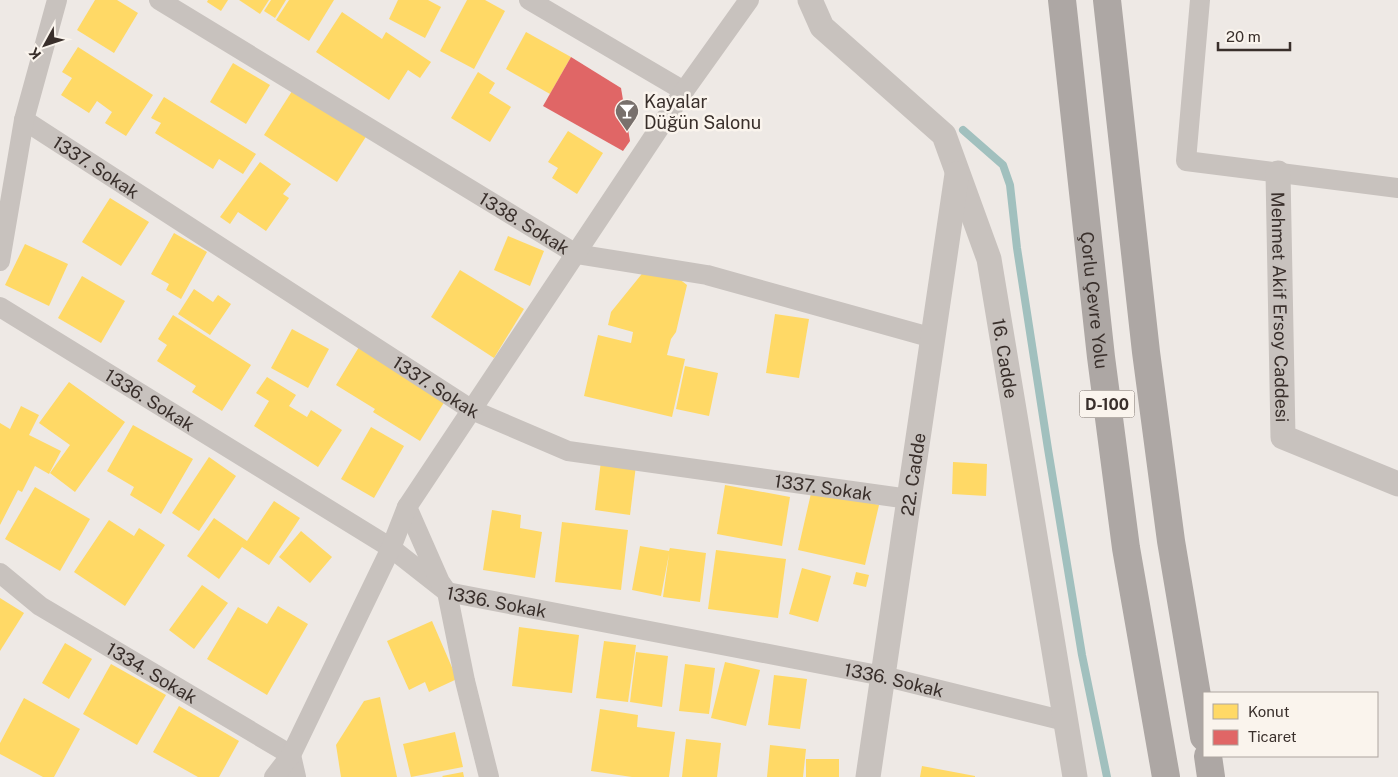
<svg xmlns="http://www.w3.org/2000/svg" width="1398" height="777" viewBox="0 0 1398 777" font-family="'Public Sans',sans-serif">
<style>
.homes{fill:#ffd966}
.shops{fill:#e06666}
.lines{fill:none;stroke-linecap:round;stroke-linejoin:round}
.stream{stroke:#a1c0be;stroke-width:8}
.minor{stroke:#c8c2be;stroke-width:20}
.tertiary{stroke:#c8c2be;stroke-width:25}
.trunk{stroke:#ada7a4;stroke-width:28}
.labels{text-anchor:middle;dominant-baseline:central;stroke-width:5;stroke-linejoin:round;paint-order:stroke}
.shield{fill:#faf4ed;stroke:#736a65;stroke-width:1}
.shield-label{font-size:16px;font-weight:bold;fill:#392f2b}
.poi-label{font-size:18px;fill:#392f2b;stroke:#faf4ed;text-anchor:start}
.street-label{font-size:18px;fill:#392f2b;stroke:#faf4ed}
</style>
<rect width="100%" height="100%" fill="#eee9e5"/>
<!-- homes -->
<g class="homes">
<polygon points="95,0 117,0 138,13 114,53 77,30"/>
<polygon points="208,0 228,0 221,11 207,2"/>
<polygon points="239,0 269,0 260,14"/>
<polygon points="271,0 286,0 275,18 264,11"/>
<polygon points="289,0 334,0 309,41 276,20"/>
<polygon points="398,0 428,0 441,7 425,38 389,19"/>
<polygon points="467,0 485,0 505,11 474,69 440,51"/>
<polygon points="342,12 382,39 386,32 431,62 420,78 408,70 389,100 316,52"/>
<polygon points="526,32 571,57 550,94 506,69"/>
<polygon points="78,47 153,95 126,136 105,123 112,112 97,101 89,113 61,95 72,78 62,72"/>
<polygon points="233,63 270,85 246,124 210,102"/>
<polygon points="478,72 495,83 489,93 511,107 490,142 451,118"/>
<polygon points="294,88 367,135 337,182 264,135"/>
<polygon points="164,97 256,154 243,174 219,159 213,169 155,133 161,123 151,118"/>
<polygon points="568,131 603,153 577,194 552,178 558,168 548,162"/>
<polygon points="260,162 291,184 283,194 289,198 266,231 238,212 230,224 220,217"/>
<polygon points="110,198 149,222 121,266 82,242"/>
<polygon points="174,233 207,252 181,299 166,290 169,284 151,274"/>
<polygon points="508,236 544,251 530,286 494,270"/>
<polygon points="25,244 68,264 49,306 5,285"/>
<polygon points="460,270 524,309 494,358 431,317"/>
<polygon points="645,270 678,278 687,285 676,332 671,339 667,355 685,359 672,417 584,396 598,335 631,343 633,332 608,325 611,312"/>
<polygon points="82,276 125,301 101,343 58,318"/>
<polygon points="194,289 213,302 218,295 231,304 210,335 178,314"/>
<polygon points="775,314 809,319 799,378 766,373"/>
<polygon points="173,315 251,365 222,411 192,392 196,386 157,361 167,345 158,339"/>
<polygon points="292,329 329,349 308,388 271,368"/>
<polygon points="359,347 445,401 420,441 373,412 375,409 336,385"/>
<polygon points="685,366 718,373 709,416 676,409"/>
<polygon points="267,377 296,395 289,406 307,417 311,410 342,430 318,467 254,426 269,401 256,393"/>
<polygon points="69,382 125,422 75,492 50,473 70,445 39,423"/>
<polygon points="21,406 39,415 29,435 61,451 49,474 35,466 22,492 18,490 0,525 0,423 10,429"/>
<polygon points="133,425 193,459 161,514 130,495 134,487 107,471"/>
<polygon points="371,427 404,446 374,498 341,479"/>
<polygon points="209,457 236,476 199,531 172,513"/>
<polygon points="601,461 636,465 630,515 595,510"/>
<polygon points="953,462 987,464 986,496 952,494"/>
<polygon points="725,485 790,497 782,546 717,534"/>
<polygon points="35,487 90,519 60,571 5,539"/>
<polygon points="812,489 879,505 865,565 798,550"/>
<polygon points="274,501 300,518 269,565 242,547 219,579 187,556 214,518 247,541"/>
<polygon points="492,510 521,515 520,528 542,532 535,578 483,570"/>
<polygon points="109,520 134,536 139,528 165,545 125,606 74,572"/>
<polygon points="562,522 628,530 621,590 555,582"/>
<polygon points="301,531 332,557 310,583 279,557"/>
<polygon points="640,546 669,551 670,548 706,553 700,602 663,597 669,554 661,596 632,590"/>
<polygon points="716,550 786,559 778,618 708,609"/>
<polygon points="802,568 831,576 818,622 789,614"/>
<polygon points="856,572 869,575 866,587 853,584"/>
<polygon points="202,585 228,603 194,649 169,630"/>
<polygon points="0,598 24,613 0,651"/>
<polygon points="278,606 308,624 267,695 207,659 238,607 267,624"/>
<polygon points="432,621 457,679 429,692 425,682 409,690 387,641"/>
<polygon points="519,627 579,635 572,693 512,686"/>
<polygon points="604,641 636,645 628,702 596,698"/>
<polygon points="65,643 92,659 69,699 42,683"/>
<polygon points="636,652 668,656 662,707 630,702"/>
<polygon points="725,662 760,670 746,726 711,718"/>
<polygon points="111,664 166,695 137,745 83,714"/>
<polygon points="685,664 715,668 709,714 679,711"/>
<polygon points="774,675 807,679 800,729 768,725"/>
<polygon points="380,697 397,777 341,777 336,745 364,701"/>
<polygon points="24,698 80,729 54,777 43,777 0,754 0,743"/>
<polygon points="179,706 239,741 219,777 198,777 153,752"/>
<polygon points="600,709 638,715 637,727 675,732 669,777 632,777 591,771"/>
<polygon points="455,732 463,767 411,777 403,744"/>
<polygon points="686,739 721,743 717,777 682,777"/>
<polygon points="770,745 806,749 803,777 767,777"/>
<rect x="806" y="759" width="33" height="18"/>
<polygon points="922,766 975,776 975,777 920,777"/>
<polygon points="463,772 464,777 443,777 442,776"/>
</g>
<!-- shops -->
<polygon class="shops" points="571,57 621,88 630,141 623,151 543,106"/>
<g class="lines">
<!-- stream -->
<polyline class="stream" points="963,130 1003,165 1010,185 1017,248 1048,449 1082,655 1107,777"/>
<!-- minor -->
<g class="minor">
<path id="s1" d="M 159,0 L 576,254 L 707,275 L 933,338"/>
<polyline points="529,0 684,91"/>
<polyline points="1200,0 1186,161 1398,188"/>
<path id="s2" d="M 24,120 L 472,410 L 568,451 L 909,499"/>
<polyline points="0,261 24,120 57,0"/>
<path id="s3" d="M 0,307 L 391,548 L 447,592 L 883,676 L 1065,721"/>
<polyline points="407,507 440,582 447,592 465,681 489,777"/>
<path id="s4" d="M 0,573 L 40,606 L 291,755 L 296,777"/>
<polyline points="274,777 291,755 391,548 407,507 684,91 749,0"/>
</g>
<!-- tertiary -->
<g class="tertiary">
<path id="s5" d="M 810,0 L 822,27 L 944,135 L 989,259 L 1075,777"/>
<path id="s6" d="M 1278,173 L 1283,437 L 1398,484"/>
<path id="s7" d="M 868,777 L 957,174"/>
</g>
<!-- trunk -->
<g class="trunk">
<path id="s8" d="M 1062,0 L 1101,357 L 1126,548 L 1166,777"/>
<polyline points="1107,0 1146,352 1171,541 1204,737"/>
<polyline points="1208,756 1211,777"/>
</g>
</g>
<!-- icons -->
<defs>
<g id="bar-pin" transform="scale(1.25)"><path d="M0 17L-7.5 6A9.5 9.5 0 1 1 7.5 6Z" fill="#78706c" stroke="#faf4ed"/><path d="M-6-5H6L.8 .8V4.5H3.5V6h-7V4.5H-.8V.8Z" fill="#fff"/></g>
</defs>
<g fill-rule="evenodd">
<use href="#bar-pin" x="627" y="111"/>
</g>
<g class="labels">
<!-- shield labels -->
<rect class="shield" x="1079.5" y="390.5" width="55" height="27" rx="4"/>
<g class="shield-label">
<text x="1107" y="404">D-100</text>
</g>
<!-- poi labels -->
<g class="poi-label">
<text x="644" y="101">Kayalar<tspan x="644" dy="21">Düğün Salonu</tspan></text>
</g>
<!-- street labels -->
<g class="street-label">
<text stroke="none"><textPath href="#s2" startOffset="86">1337. Sokak</textPath></text>
<text stroke="none"><textPath href="#s1" startOffset="428">1338. Sokak</textPath></text>
<text stroke="none"><textPath href="#s8" startOffset="302">Çorlu Çevre Yolu</textPath></text>
<text stroke="none"><textPath href="#s6" startOffset="134">Mehmet Akif Ersoy Caddesi</textPath></text>
<text stroke="none"><textPath href="#s5" startOffset="425">16. Cadde</textPath></text>
<text stroke="none"><textPath href="#s2" startOffset="491">1337. Sokak</textPath></text>
<text stroke="none"><textPath href="#s3" startOffset="176">1336. Sokak</textPath></text>
<text stroke="none"><textPath href="#s7" startOffset="306">22. Cadde</textPath></text>
<text stroke="none"><textPath href="#s2" startOffset="896">1337. Sokak</textPath></text>
<text stroke="none"><textPath href="#s3" startOffset="581">1336. Sokak</textPath></text>
<text stroke="none"><textPath href="#s4" startOffset="182">1334. Sokak</textPath></text>
<text stroke="none"><textPath href="#s3" startOffset="986">1336. Sokak</textPath></text>
</g>
</g>
<!-- legend -->
<rect x="1203" y="692" width="175" height="65" fill="#faf4ed" stroke="#ada59f"/>
<rect x="1213" y="704" width="25" height="15" fill="#ffd966" stroke="#ada59f"/>
<text x="1248" y="717" font-size="15" fill="#392f2b">Konut</text>
<rect x="1213" y="730" width="25" height="15" fill="#e06666" stroke="#ada59f"/>
<text x="1248" y="742" font-size="15" fill="#392f2b">Ticaret</text>
<!-- north arrow -->
<g transform="translate(45 45) rotate(230)" stroke="#faf4ed" stroke-width="4" paint-order="stroke">
<path d="M0-4L9 19L0 12L-9 19Z" fill="#392f2b"/>
<text y="-8" font-size="14" font-weight="bold" text-anchor="middle" fill="#392f2b">K</text>
</g>
<!-- scale -->
<path d="M1218 42v8h72v-8" fill="none" stroke="#392f2b" stroke-width="2.5"/>
<text x="1226" y="42" font-size="15" fill="#392f2b" stroke="#faf4ed" stroke-width="4" paint-order="stroke">20 m</text>
</svg>
